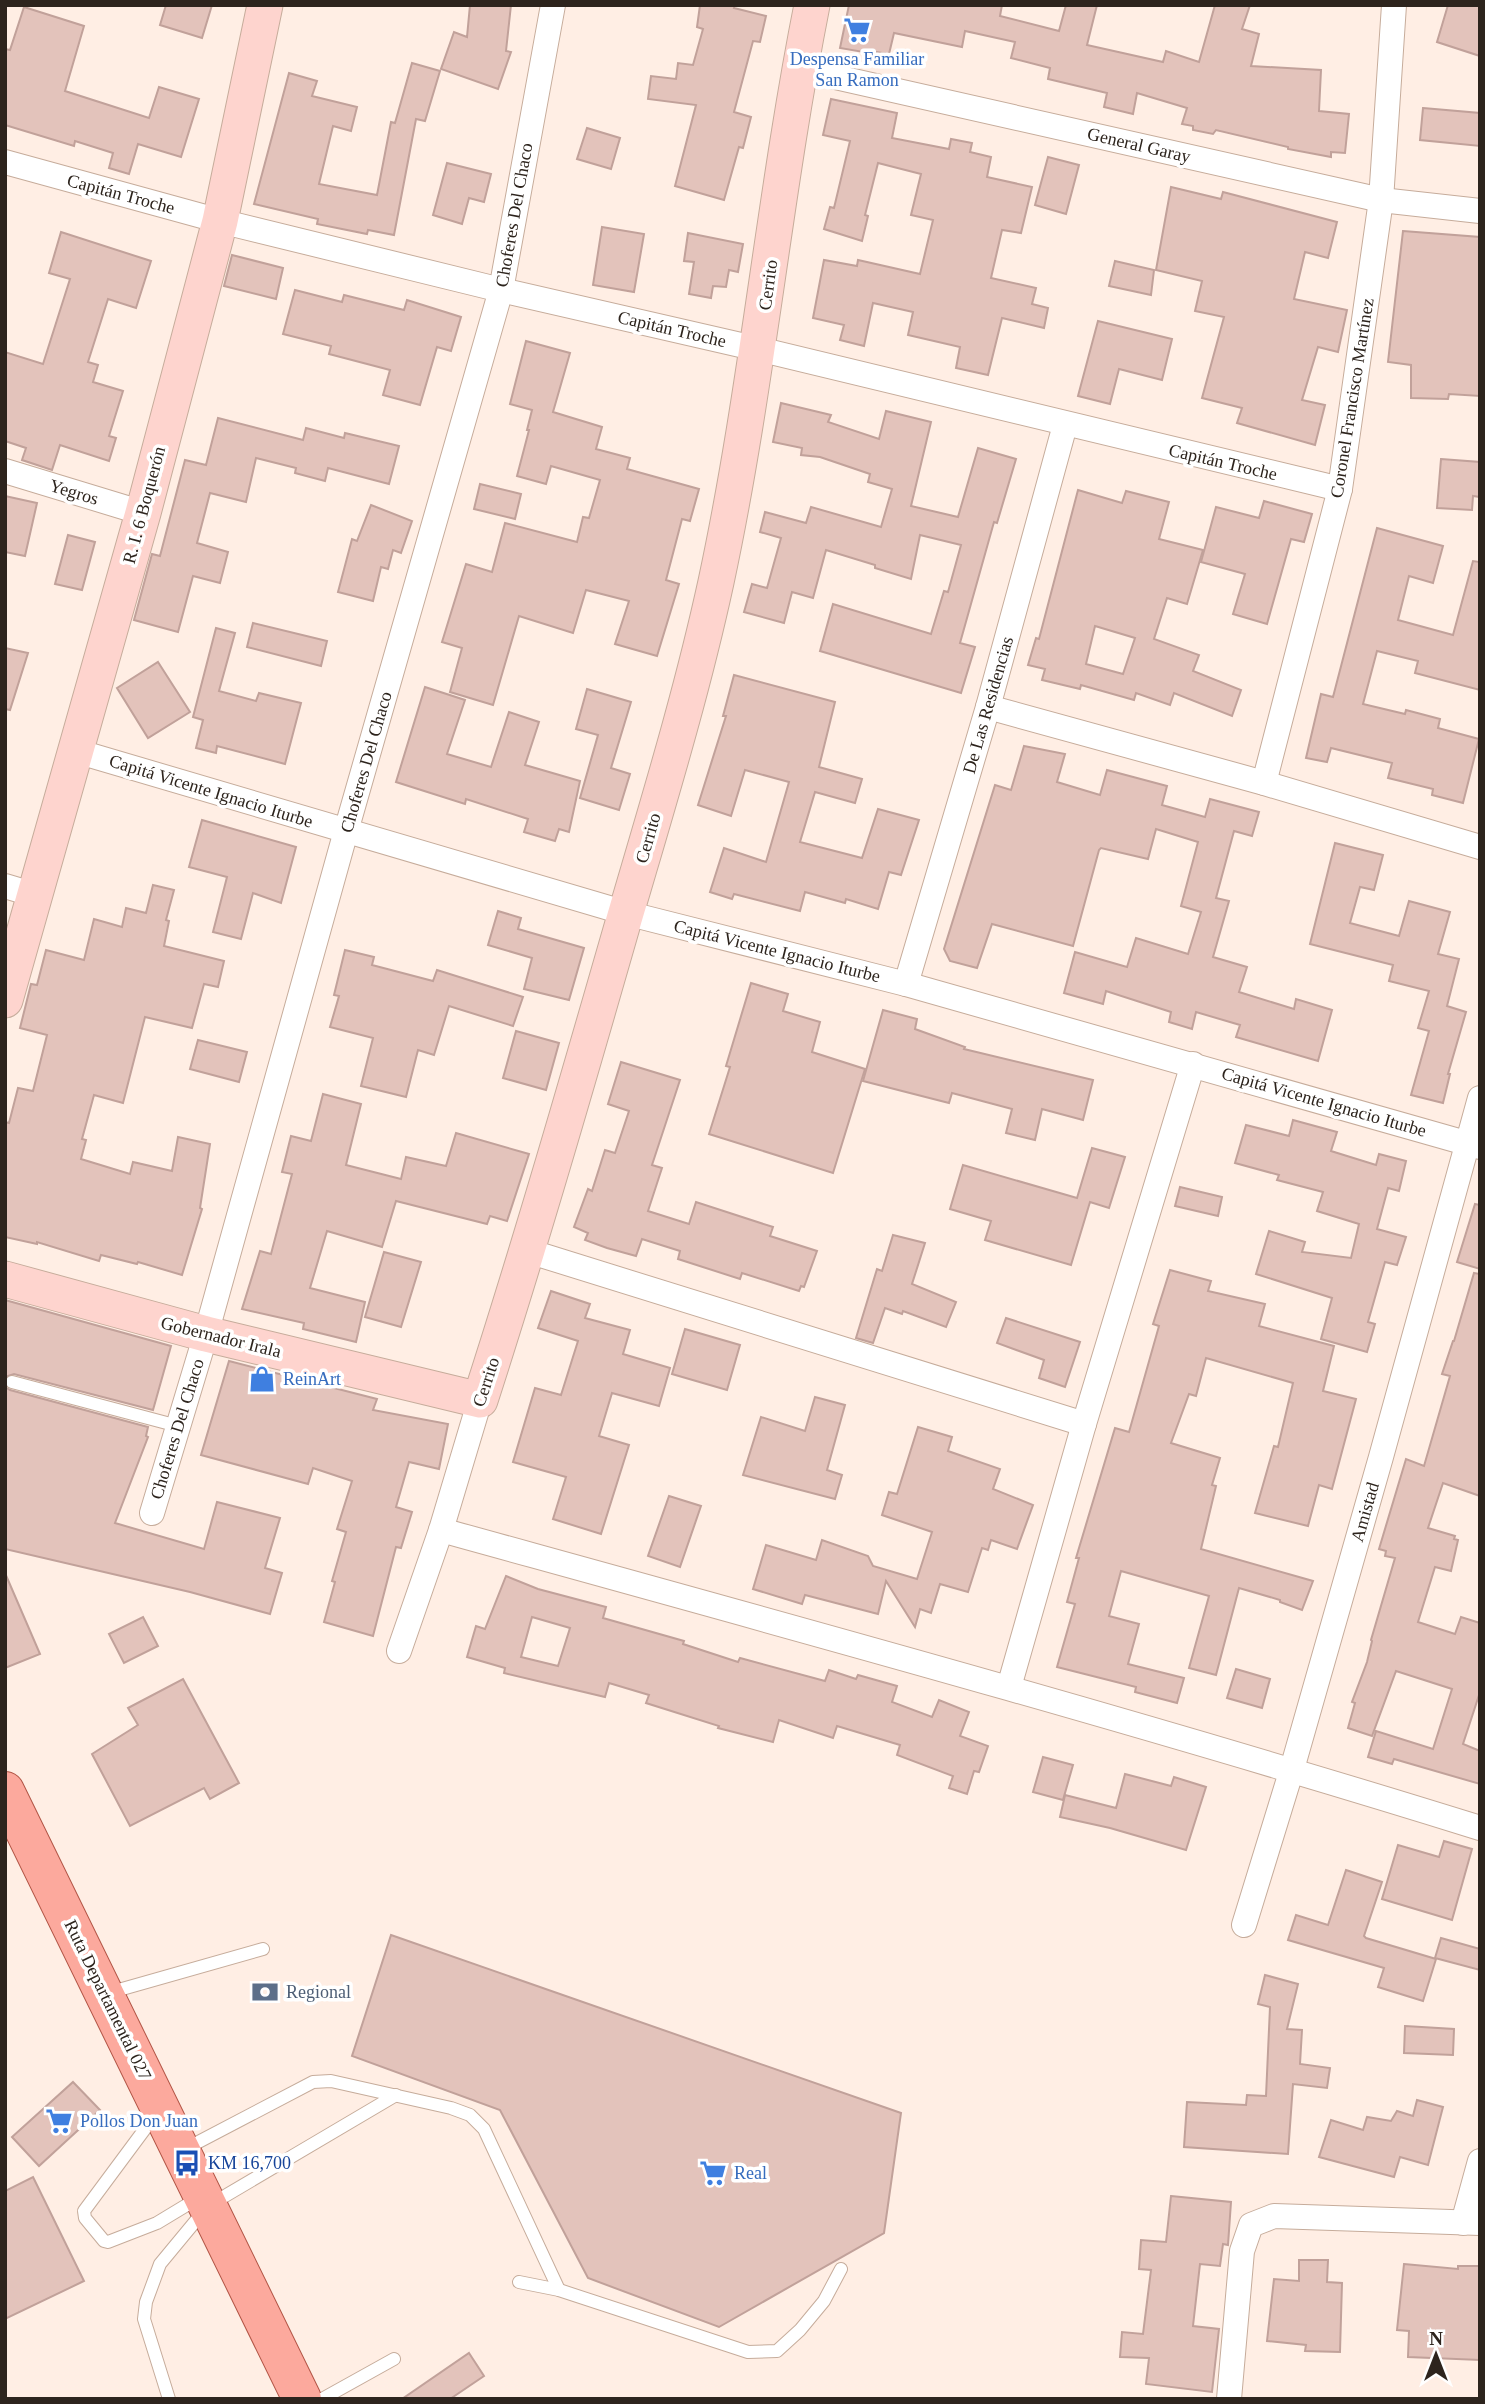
<svg xmlns="http://www.w3.org/2000/svg" width="1485" height="2404" viewBox="0 0 1485 2404" font-family="'Times New Roman',serif">
<style>
.building{fill:#e3c3bb;stroke:#c1a19a;stroke-width:2;fill-rule:evenodd}
.lines{fill:none;stroke-linecap:round;stroke-linejoin:round}
.lane-casing{stroke:#c6ac9b;stroke-width:14}
.street-casing{stroke:#c6ac9b;stroke-width:26}
.secondary-casing{stroke:#c6ac9b;stroke-width:37}
.primary-casing{stroke:#b25546;stroke-width:40}
.lane{stroke:#fff;stroke-width:12}
.street{stroke:#fff;stroke-width:24}
.secondary{stroke:#fed4ce;stroke-width:35}
.primary{stroke:#fca99d;stroke-width:38}
.labels{text-anchor:middle;dominant-baseline:central;stroke-width:7;stroke-linejoin:round;paint-order:stroke}
.shop-label{font-size:18px;fill:#366cbe;stroke:#fff;text-anchor:start}
.street-label{font-size:18px;fill:#2d241d;stroke:#fff}
.service-label{font-size:18px;fill:#4e5e75;stroke:#fff;text-anchor:start}
.transit-label{font-size:18px;fill:#164399;stroke:#fff;text-anchor:start}
</style>
<rect width="100%" height="100%" fill="#ffeee4"/>
<!-- building -->
<g class="building">
<polygon points="166,5 212,5 202,38 160,25"/>
<polygon points="470,5 511,5 506,51 511,52 498,89 441,69 454,32 467,37"/>
<polygon points="700,5 735,5 734,8 766,16 760,42 753,41 734,112 751,117 743,148 739,147 724,200 675,186 696,105 648,99 651,76 676,79 678,63 693,65 703,29 697,27"/>
<polygon points="849,5 1002,5 1000,16 1059,31 1066,5 1097,5 1087,45 1163,62 1166,51 1199,62 1215,5 1250,5 1242,29 1259,34 1251,66 1321,70 1319,111 1349,114 1345,153 1331,152 1331,157 1288,149 1288,147 1216,130 1213,134 1193,130 1193,126 1182,124 1187,108 1137,93 1133,114 1104,107 1107,93 1048,79 1050,68 1011,58 1015,42 965,31 962,47 894,33 889,54 870,51 869,53 840,48"/>
<polygon points="1448,5 1480,5 1480,56 1437,42"/>
<polygon points="24,7 84,26 65,91 149,118 159,87 199,99 181,157 138,144 129,174 109,168 113,153 75,141 74,146 5,125 5,49 10,50"/>
<polygon points="412,63 440,71 425,121 416,119 394,235 368,230 367,234 317,224 318,219 254,204 289,73 317,81 312,96 357,107 351,131 333,126 319,184 377,195 391,122 395,123"/>
<polygon points="831,99 897,113 892,138 949,149 951,139 972,143 970,152 991,157 987,177 1032,187 1021,233 1002,230 991,278 1036,288 1032,304 1048,308 1044,328 1002,318 988,375 956,368 960,347 908,335 913,312 873,303 864,346 840,340 844,325 813,318 824,260 857,266 858,260 920,274 933,220 911,215 921,174 878,163 865,215 868,216 862,241 824,229 830,207 834,208 850,141 823,135"/>
<polygon points="1423,108 1480,113 1480,146 1420,140"/>
<polygon points="587,128 620,138 611,169 577,159"/>
<polygon points="1048,157 1079,165 1066,214 1035,205"/>
<polygon points="447,163 491,174 484,202 469,198 462,224 433,215"/>
<polygon points="1171,187 1221,199 1223,192 1337,222 1328,258 1305,252 1294,299 1347,310 1338,352 1318,347 1302,400 1325,405 1315,445 1237,423 1242,408 1202,398 1224,317 1195,311 1202,281 1156,270"/>
<polygon points="602,227 644,234 634,292 593,285"/>
<polygon points="1403,231 1480,237 1480,396 1449,394 1448,399 1411,398 1411,365 1388,362"/>
<polygon points="61,232 151,261 136,308 108,299 88,362 98,365 93,382 123,391 109,436 116,438 109,461 60,445 52,470 22,460 26,448 5,441 5,352 43,364 70,279 49,273"/>
<polygon points="688,233 743,244 738,272 729,270 726,287 713,286 711,298 689,294 694,262 684,261"/>
<polygon points="232,255 283,268 276,299 224,286"/>
<polygon points="1115,261 1154,270 1151,295 1109,286"/>
<polygon points="295,290 342,302 344,295 404,310 407,300 461,317 451,351 437,347 420,405 383,395 390,370 329,354 331,346 283,334"/>
<polygon points="1098,321 1172,339 1162,380 1119,369 1110,404 1078,396"/>
<polygon points="526,341 570,353 553,412 602,427 596,449 630,458 627,469 699,489 690,521 682,519 666,580 679,584 657,656 615,644 629,601 586,590 573,633 519,616 493,705 450,692 462,648 442,642 466,564 492,572 505,523 577,542 583,517 589,518 600,480 551,466 546,484 517,476 529,430 527,430 532,410 510,404"/>
<polygon points="781,403 831,415 828,422 879,439 886,411 931,422 911,506 958,517 978,448 1016,459 997,523 994,522 960,643 975,647 961,693 820,651 833,604 931,634 944,591 948,592 961,545 920,535 911,579 875,568 875,565 826,550 813,598 792,592 784,623 744,612 752,584 767,588 781,538 760,532 765,512 806,523 811,507 881,527 892,489 868,482 870,474 820,457 801,455 802,448 773,442"/>
<polygon points="218,418 303,440 306,428 344,438 345,433 399,446 389,484 328,468 325,481 295,473 296,468 256,458 246,502 210,493 197,543 228,552 220,583 193,576 178,632 134,620 152,554 160,556 185,460 206,465"/>
<polygon points="1441,459 1480,462 1480,497 1473,496 1472,510 1437,508"/>
<polygon points="480,484 521,494 515,519 474,509"/>
<path d="M 1078,490 L 1122,503 L 1126,491 L 1169,502 L 1159,539 L 1203,550 L 1187,604 L 1167,598 L 1154,639 L 1199,655 L 1193,671 L 1241,690 L 1232,716 L 1174,693 L 1170,705 L 1136,693 L 1134,700 L 1081,685 L 1080,689 L 1042,680 L 1045,669 L 1028,665 L 1036,638 L 1039,639 ZM 1095,626 L 1135,638 L 1123,674 L 1086,664 Z"/>
<polygon points="5,496 37,503 25,556 5,552"/>
<polygon points="1264,501 1312,514 1304,542 1291,539 1267,624 1233,614 1245,574 1201,562 1216,507 1259,518"/>
<polygon points="371,505 412,521 401,553 393,550 388,569 381,567 373,601 338,592 352,539 357,541"/>
<polygon points="1377,528 1443,546 1433,583 1409,576 1398,620 1453,635 1473,561 1480,562 1480,690 1415,673 1418,661 1377,651 1363,704 1405,714 1406,710 1440,719 1438,728 1479,739 1463,803 1432,795 1433,789 1388,778 1392,763 1331,748 1327,762 1306,758 1321,694 1333,697"/>
<polygon points="68,535 95,542 82,590 55,584"/>
<polygon points="253,623 327,641 321,666 247,647"/>
<polygon points="216,628 235,633 219,691 256,701 259,693 301,703 285,764 217,746 216,753 196,748 203,720 193,717"/>
<polygon points="5,648 28,653 10,710 5,709"/>
<polygon points="158,662 190,712 148,738 117,688"/>
<polygon points="734,675 835,702 819,767 862,779 855,803 815,792 800,842 862,858 878,809 919,820 901,875 889,872 878,909 846,899 845,903 805,892 800,911 734,894 732,899 710,892 724,848 766,862 789,782 745,770 731,816 698,805 726,716 723,716"/>
<polygon points="425,687 465,700 447,754 491,767 509,712 539,722 525,765 580,781 569,832 559,829 555,841 524,832 528,819 466,799 465,804 396,782"/>
<polygon points="587,689 631,702 611,768 630,774 619,810 580,798 598,735 576,729"/>
<polygon points="1024,746 1065,754 1057,782 1100,795 1107,770 1167,786 1162,805 1205,817 1210,799 1259,812 1252,836 1234,831 1216,898 1229,901 1213,957 1247,967 1239,992 1294,1009 1296,999 1332,1010 1318,1061 1236,1037 1240,1025 1196,1012 1192,1029 1169,1022 1171,1012 1106,991 1103,1004 1064,993 1075,952 1127,967 1136,938 1188,954 1201,912 1181,906 1198,842 1156,829 1148,859 1101,848 1099,850 1073,946 992,924 977,968 950,961 944,949 995,785 1011,790"/>
<polygon points="202,820 296,847 281,903 253,893 241,939 213,932 227,877 189,867"/>
<polygon points="1335,843 1383,855 1374,890 1360,887 1350,923 1399,936 1409,901 1450,912 1438,954 1459,959 1447,1006 1466,1012 1448,1074 1450,1074 1443,1103 1411,1095 1429,1031 1418,1028 1429,991 1389,981 1393,965 1310,944"/>
<polygon points="153,885 174,890 166,920 169,921 164,946 224,961 218,987 204,984 192,1028 145,1017 123,1103 94,1095 82,1139 86,1140 81,1159 130,1174 133,1162 172,1171 178,1137 210,1144 200,1208 202,1209 182,1275 138,1262 137,1264 101,1255 99,1261 37,1242 37,1244 5,1237 5,1122 9,1123 18,1088 33,1091 47,1035 20,1028 31,984 37,985 46,950 84,960 94,919 122,927 126,908 146,913"/>
<polygon points="498,911 521,918 518,929 584,948 569,1000 524,989 532,958 488,945"/>
<polygon points="345,950 374,957 372,965 433,981 437,970 523,997 513,1026 449,1006 434,1055 418,1050 406,1097 361,1086 373,1038 330,1027 339,996 334,995"/>
<polygon points="751,983 788,994 783,1011 820,1022 812,1052 865,1069 833,1173 709,1134 730,1067 726,1066"/>
<polygon points="883,1010 917,1019 915,1029 965,1047 964,1049 1093,1080 1083,1120 1042,1109 1035,1140 1006,1133 1012,1109 952,1093 949,1103 863,1081"/>
<polygon points="516,1031 559,1043 546,1090 503,1078"/>
<polygon points="198,1040 247,1052 239,1082 190,1069"/>
<polygon points="621,1062 680,1080 652,1165 662,1168 648,1211 689,1224 696,1202 773,1227 770,1236 817,1251 804,1287 801,1286 799,1291 742,1273 740,1279 678,1259 680,1251 642,1239 636,1256 607,1248 585,1240 588,1233 574,1227 588,1189 592,1191 605,1150 615,1153 629,1111 608,1104"/>
<polygon points="323,1094 361,1104 346,1165 401,1179 406,1157 446,1166 456,1133 529,1154 507,1221 490,1216 487,1224 396,1201 382,1247 327,1231 310,1288 365,1302 356,1342 303,1329 304,1323 242,1309 260,1251 271,1254 292,1174 282,1172 291,1136 311,1141"/>
<polygon points="1293,1120 1337,1132 1331,1151 1376,1165 1379,1154 1406,1161 1399,1191 1388,1188 1377,1229 1406,1237 1397,1265 1385,1262 1368,1322 1375,1324 1367,1352 1321,1339 1332,1298 1256,1274 1269,1231 1305,1242 1302,1252 1351,1258 1359,1224 1317,1211 1323,1192 1277,1180 1279,1175 1235,1163 1246,1125 1289,1136"/>
<polygon points="1092,1148 1125,1157 1109,1208 1090,1202 1071,1265 985,1240 991,1221 950,1209 963,1165 1077,1198"/>
<polygon points="1180,1187 1222,1197 1218,1216 1175,1206"/>
<polygon points="1475,1204 1480,1205 1480,1269 1457,1262"/>
<polygon points="893,1235 925,1243 912,1284 956,1302 946,1327 903,1311 902,1314 885,1308 873,1343 856,1338 877,1269 882,1271"/>
<polygon points="384,1252 421,1262 401,1327 365,1317"/>
<polygon points="1170,1270 1211,1281 1208,1291 1265,1304 1259,1326 1334,1346 1323,1391 1356,1399 1332,1489 1319,1485 1308,1526 1255,1513 1274,1446 1278,1447 1293,1383 1206,1358 1196,1396 1189,1394 1171,1443 1220,1458 1212,1485 1216,1486 1201,1549 1313,1581 1302,1610 1280,1602 1280,1600 1239,1588 1216,1675 1189,1668 1209,1596 1121,1571 1109,1616 1139,1624 1128,1664 1184,1678 1177,1703 1135,1692 1136,1687 1057,1667 1075,1604 1067,1602 1079,1558 1076,1558 1115,1428 1129,1432 1159,1326 1153,1324"/>
<polygon points="1474,1273 1480,1274 1480,1496 1443,1483 1428,1528 1455,1536 1454,1539 1458,1540 1451,1571 1435,1567 1418,1622 1455,1634 1461,1617 1480,1623 1480,1692 1463,1744 1480,1751 1480,1784 1394,1759 1392,1764 1368,1757 1376,1731 1433,1749 1452,1689 1396,1671 1372,1736 1348,1728 1355,1703 1352,1702 1367,1662 1372,1641 1371,1640 1395,1558 1385,1556 1386,1551 1379,1549 1406,1459 1424,1466 1450,1376 1442,1374 1453,1341 1454,1341"/>
<polygon points="551,1291 590,1304 585,1318 630,1330 623,1354 670,1368 659,1406 612,1393 599,1436 629,1445 601,1534 553,1519 566,1477 513,1462 535,1388 561,1395 578,1341 538,1328"/>
<polygon points="5,1300 171,1346 153,1410 14,1374 5,1377"/>
<polygon points="1006,1318 1080,1342 1065,1387 1039,1378 1044,1360 997,1343"/>
<polygon points="685,1329 740,1345 727,1390 672,1374"/>
<polygon points="229,1361 377,1399 373,1410 448,1424 439,1469 409,1462 396,1507 412,1512 401,1548 396,1547 373,1636 324,1622 335,1582 332,1581 346,1532 337,1529 352,1481 313,1468 308,1484 201,1455"/>
<polygon points="5,1387 10,1390 148,1427 146,1436 148,1437 115,1523 204,1549 217,1502 280,1518 265,1568 282,1573 270,1614 190,1592 5,1549"/>
<polygon points="815,1397 845,1405 827,1470 842,1475 835,1499 743,1475 761,1417 805,1431"/>
<polygon points="918,1427 952,1437 948,1451 1000,1469 993,1489 1033,1505 1017,1549 991,1540 988,1550 982,1548 968,1592 940,1584 931,1613 920,1609 915,1627 886,1581 878,1614 805,1595 802,1604 753,1589 766,1545 816,1560 822,1540 868,1556 873,1566 917,1579 932,1532 882,1515 889,1492 897,1494"/>
<polygon points="669,1496 701,1506 680,1567 648,1556"/>
<polygon points="5,1573 40,1654 5,1668"/>
<path d="M 506,1576 L 538,1589 L 606,1607 L 603,1618 L 684,1641 L 683,1644 L 738,1662 L 740,1658 L 825,1681 L 829,1670 L 856,1679 L 858,1675 L 897,1686 L 892,1702 L 932,1717 L 939,1700 L 969,1712 L 960,1736 L 988,1746 L 979,1772 L 974,1771 L 967,1794 L 949,1788 L 953,1776 L 897,1755 L 900,1745 L 837,1726 L 833,1738 L 779,1720 L 773,1742 L 718,1728 L 719,1726 L 646,1703 L 649,1695 L 609,1683 L 605,1697 L 504,1673 L 505,1668 L 467,1657 L 476,1626 L 485,1629 ZM 532,1617 L 570,1628 L 558,1666 L 521,1657 Z"/>
<polygon points="143,1617 158,1646 124,1663 109,1634"/>
<polygon points="1236,1669 1270,1679 1262,1708 1227,1698"/>
<polygon points="183,1679 239,1783 210,1799 204,1788 130,1826 92,1754 138,1725 128,1708"/>
<polygon points="1043,1757 1073,1765 1063,1800 1033,1792"/>
<polygon points="1125,1774 1171,1786 1174,1777 1206,1787 1186,1850 1110,1828 1060,1817 1065,1795 1116,1808"/>
<polygon points="1444,1841 1472,1849 1452,1920 1382,1899 1398,1845 1439,1857"/>
<polygon points="1346,1870 1382,1882 1364,1936 1366,1938 1436,1959 1423,2001 1378,1987 1384,1968 1288,1940 1296,1915 1328,1925"/>
<polygon points="391,1935 901,2113 884,2233 719,2327 588,2278 500,2110 352,2056"/>
<polygon points="1441,1938 1480,1949 1480,1970 1435,1958"/>
<polygon points="1265,1975 1298,1984 1287,2029 1302,2030 1300,2064 1330,2068 1327,2088 1293,2084 1288,2154 1184,2147 1187,2102 1246,2105 1247,2095 1266,2096 1270,2007 1258,2004"/>
<polygon points="1405,2026 1454,2029 1453,2055 1404,2053"/>
<polygon points="73,2082 100,2110 39,2166 12,2137"/>
<polygon points="1417,2100 1443,2107 1428,2165 1400,2157 1394,2177 1319,2157 1331,2120 1363,2130 1367,2117 1391,2121 1397,2111 1413,2116"/>
<polygon points="33,2177 84,2281 5,2319 5,2191"/>
<polygon points="1171,2196 1231,2202 1228,2245 1223,2244 1220,2266 1200,2264 1193,2326 1219,2329 1212,2392 1146,2384 1149,2358 1120,2357 1122,2332 1143,2334 1151,2270 1139,2269 1141,2240 1166,2242"/>
<polygon points="1299,2260 1328,2260 1327,2282 1342,2283 1340,2352 1305,2351 1306,2345 1267,2341 1274,2279 1299,2281"/>
<polygon points="1404,2264 1458,2269 1458,2266 1480,2266 1480,2360 1408,2357 1409,2331 1397,2330"/>
<polygon points="469,2353 484,2376 450,2399 402,2399"/>
</g>
<g class="lines">
<!-- lane casing -->
<g class="lane-casing">
<g id="lane">
<polyline points="12,1382 178,1426"/>
<polyline points="108,1993 263,1949"/>
<polyline points="156,2114 84,2211 85,2218 104,2241 108,2242 157,2223 200,2197"/>
<polyline points="185,2149 313,2082 331,2081 451,2108 470,2115 484,2129 559,2290"/>
<polyline points="519,2282 559,2290 748,2352 777,2351 800,2330 824,2301 841,2269"/>
<polyline points="169,2399 144,2319 146,2302 160,2264 208,2206 396,2095"/>
<polyline points="322,2399 394,2359"/>
</g>
</g>
<!-- street casing -->
<g class="street-casing">
<g id="street">
<polyline points="800,69 1381,200 1480,211"/>
<polyline points="5,162 220,221 501,290 758,349 1340,489"/>
<polyline points="5,471 143,513"/>
<polyline points="988,707 1264,783 1480,847"/>
<polyline points="76,751 626,913 906,984 1480,1147"/>
<polyline points="1264,783 1340,489 1381,200 1394,5"/>
<polyline points="5,886 35,895"/>
<polyline points="906,984 988,707 1065,425"/>
<polyline points="528,1251 1084,1424"/>
<polyline points="152,1513 206,1334 346,831 501,290 553,5"/>
<path d="M 441,1530 C 788,1626 1136,1721 1480,1828"/>
<polyline points="399,1651 441,1530 480,1400"/>
<polyline points="1009,1687 1084,1424 1193,1064"/>
<polyline points="1244,1925 1292,1769 1381,1457 1480,1098"/>
<polyline points="1463,2223 1480,2161"/>
<polyline points="1229,2399 1242,2251 1251,2225 1274,2216 1480,2223"/>
</g>
</g>
<!-- secondary casing -->
<g class="secondary-casing">
<g id="secondary">
<polyline points="5,1000 143,513 220,221 265,5"/>
<path d="M 5,1279 L 206,1334 L 480,1400 C 531,1242 577,1083 623,923 C 656,810 691,697 716,582 C 757,391 774,196 812,5"/>
</g>
</g>
<!-- primary casing -->
<g class="primary-casing">
<polyline id="primary" points="5,1791 302,2399"/>
</g>
<!-- lane -->
<use href="#lane" class="lane"/>
<!-- street -->
<use href="#street" class="street"/>
<!-- secondary -->
<use href="#secondary" class="secondary"/>
<!-- primary -->
<use href="#primary" class="primary"/>
</g>
<!-- icons -->
<defs>
<g id="supermarket-bare" transform="scale(2.1)"><path d="M-6-5.5h2.5l.6 2H6L4.5 2H-2.5L-4.4-4H-6ZM-1.5 3.2a1.3 1.3 0 1 0 .1 0ZM3 3.2a1.3 1.3 0 1 0 .1 0Z" fill="#3f7fe0" stroke="#fff" stroke-width="2.5" paint-order="stroke"/></g>
<g id="shop-bare" transform="scale(2.1)"><path d="M-5-2.5h2.3a2.7 3.5 0 0 1 5.4 0H5L5.5 6h-11ZM-1.5-2.5h3a1.5 2.3 0 0 0-3 0Z" fill="#3f7fe0" stroke="#fff" stroke-width="2.5" paint-order="stroke"/></g>
<g id="bank-bare" transform="scale(2.1)"><path d="M-6-4H6V4H-6ZM0-2.3a2.3 2.3 0 1 0 0 4.6a2.3 2.3 0 1 0 0-4.6Z" fill="#5c6f8a" stroke="#fff" stroke-width="2.5" paint-order="stroke"/></g>
<g id="bus-bare" transform="scale(2.1)"><path d="M-5-6H5V4H4V6H2V4H-2V6H-4V4H-5ZM-3.5-4V0h7V-4ZM-3.5 1.2v1.5H-2V1.2ZM2 1.2v1.5H3.5V1.2Z" fill="#1a4fb4" stroke="#fff" stroke-width="2.5" paint-order="stroke"/></g>
</defs>
<g fill-rule="evenodd">
<use href="#supermarket-bare" x="857" y="30"/>
<use href="#shop-bare" x="262" y="1379"/>
<use href="#bank-bare" x="265" y="1992"/>
<use href="#supermarket-bare" x="59" y="2121"/>
<use href="#bus-bare" x="187" y="2163"/>
<use href="#supermarket-bare" x="713" y="2173"/>
</g>
<g class="labels">
<!-- shop labels -->
<g class="shop-label">
<text x="857" y="59" text-anchor="middle">Despensa Familiar<tspan x="857" dy="21">San Ramon</tspan></text>
<text x="283" y="1379">ReinArt</text>
<text x="80" y="2121">Pollos Don Juan</text>
<text x="734" y="2173">Real</text>
</g>
<!-- street labels -->
<g class="street-label">
<text transform="translate(1139 145) rotate(13)">General Garay</text>
<text transform="translate(121 194) rotate(15)">Capitán Troche</text>
<text transform="translate(514 215) rotate(-80)">Choferes Del Chaco</text>
<text transform="translate(768 285) rotate(-82)">Cerrito</text>
<text transform="translate(672 329) rotate(13)">Capitán Troche</text>
<text transform="translate(1352 398) rotate(-81)">Coronel Francisco Martínez</text>
<text transform="translate(1223 462) rotate(13)">Capitán Troche</text>
<text transform="translate(74 492) rotate(17)">Yegros</text>
<text transform="translate(144 505) rotate(-75)">R. I. 6 Boquerón</text>
<text transform="translate(988 705) rotate(-74)">De Las Residencias</text>
<text transform="translate(366 762) rotate(-74)">Choferes Del Chaco</text>
<text transform="translate(211 791) rotate(17)">Capitá Vicente Ignacio Iturbe</text>
<text transform="translate(648 838) rotate(-74)">Cerrito</text>
<text transform="translate(777 951) rotate(14)">Capitá Vicente Ignacio Iturbe</text>
<text transform="translate(1324 1102) rotate(16)">Capitá Vicente Ignacio Iturbe</text>
<text transform="translate(221 1337) rotate(14)">Gobernador Irala</text>
<text transform="translate(486 1382) rotate(-72)">Cerrito</text>
<text transform="translate(177 1429) rotate(-73)">Choferes Del Chaco</text>
<text transform="translate(1365 1512) rotate(-74)">Amistad</text>
<text transform="translate(108 2000) rotate(64)">Ruta Departamental 027</text>
</g>
<!-- service labels -->
<g class="service-label">
<text x="286" y="1992">Regional</text>
</g>
<!-- transit labels -->
<g class="transit-label">
<text x="208" y="2163">KM 16,700</text>
</g>
</g>
<!-- border -->
<rect width="1485" height="2404" fill="none" stroke="#2d241d" stroke-width="14"/>
<!-- north arrow -->
<g transform="translate(1436 2355)" stroke="#ffffff" stroke-width="5" paint-order="stroke">
<path d="M0-5L12 26L0 18L-12 26Z" fill="#2d241d"/>
<text y="-10" font-size="19" font-weight="bold" text-anchor="middle" fill="#2d241d">N</text>
</g>
</svg>
